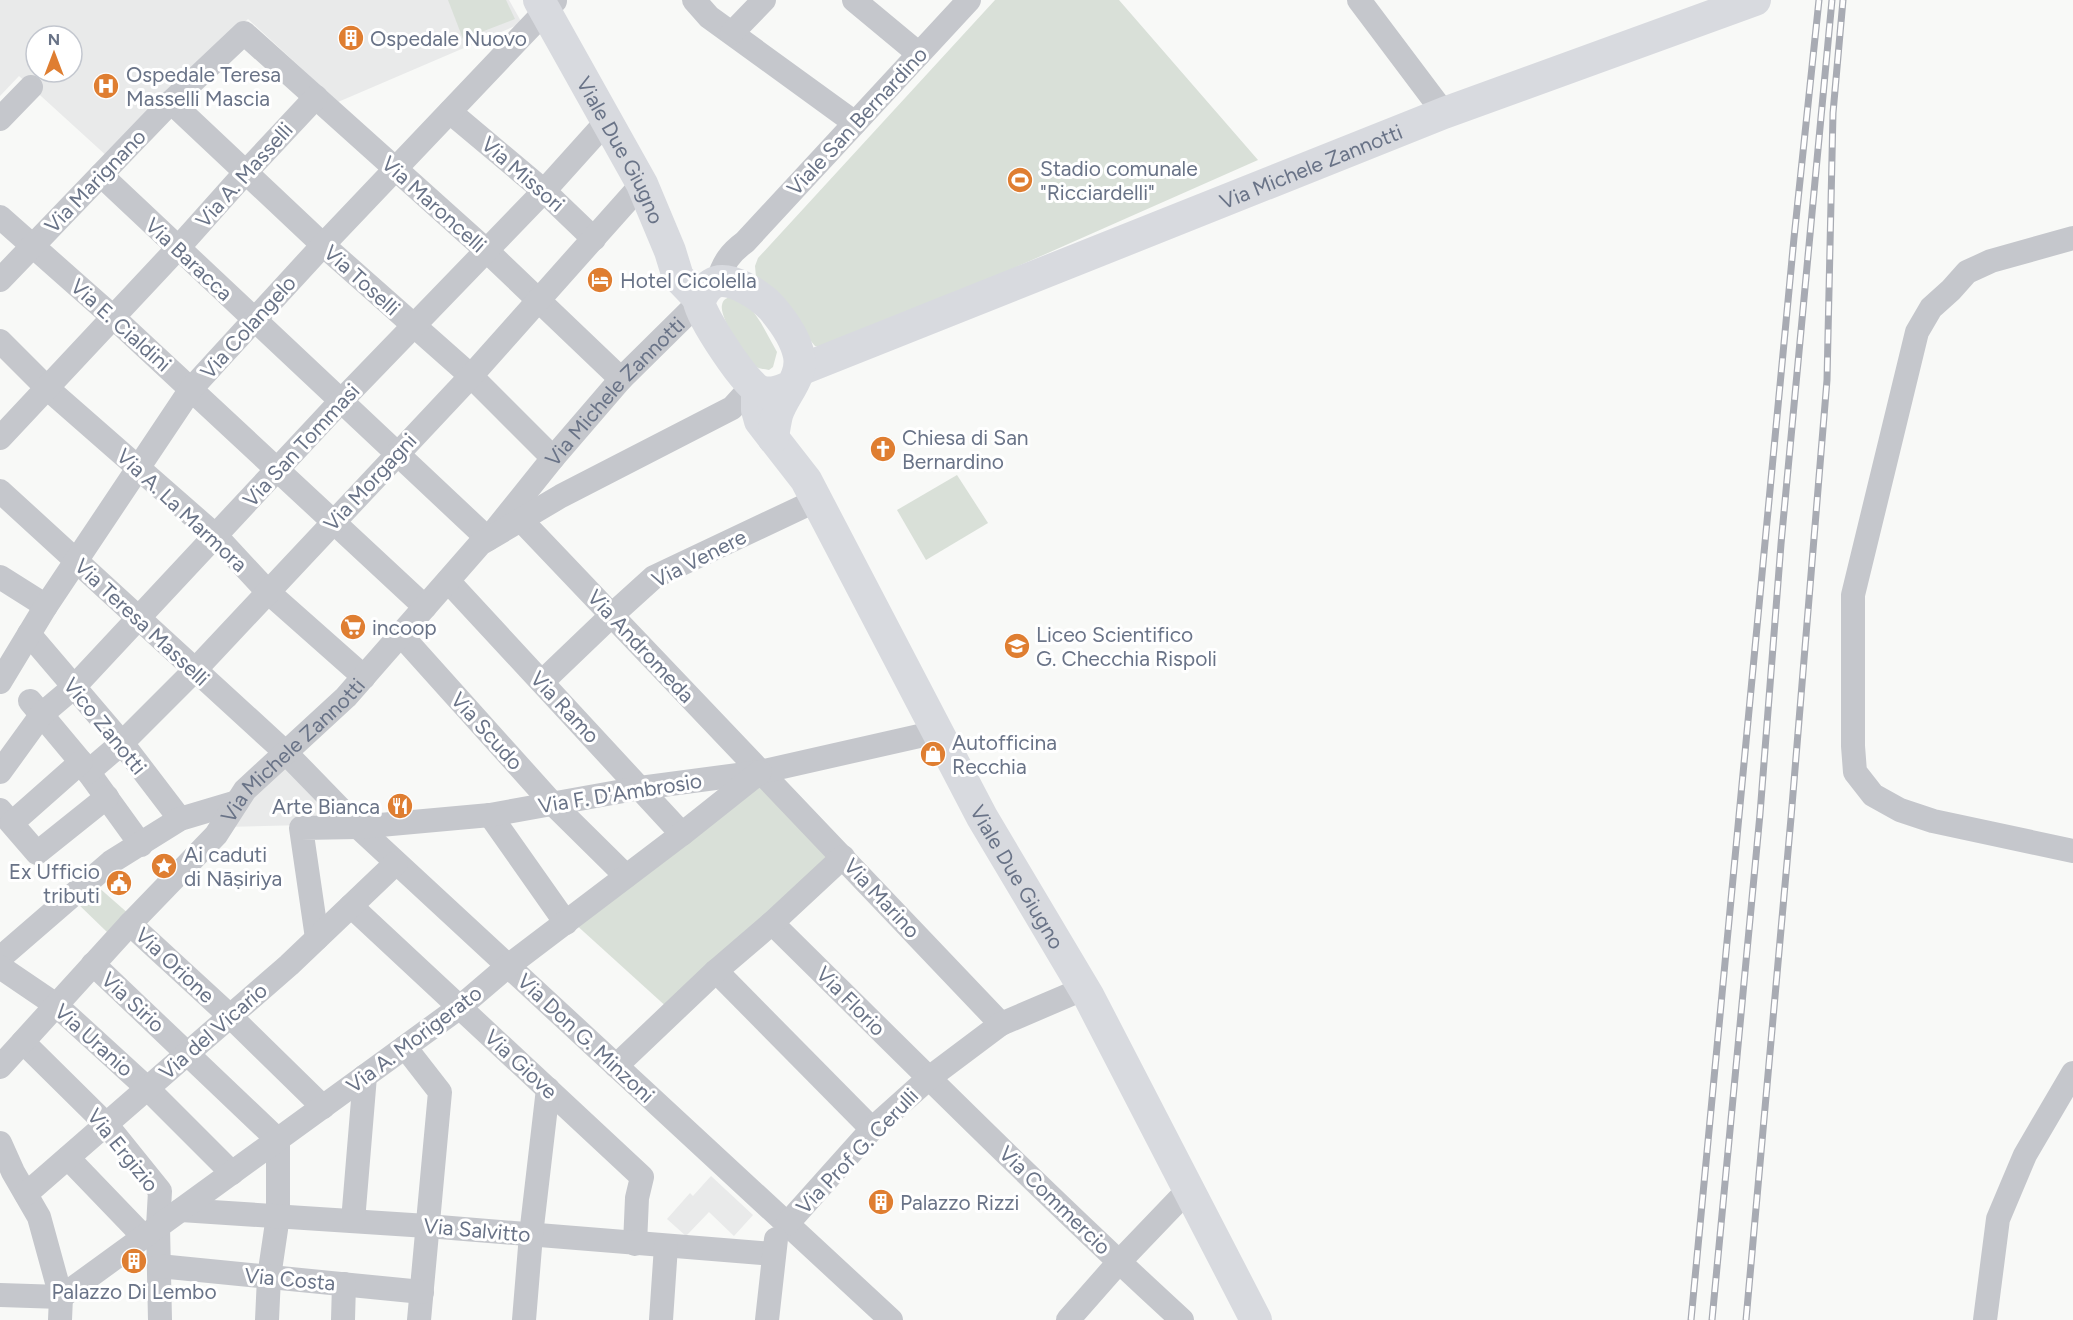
<svg xmlns="http://www.w3.org/2000/svg" width="2073" height="1320" viewBox="0 0 2073 1320" font-family="Figtree,sans-serif">
<style>
.built{fill:#e9eaea;fill-rule:evenodd}
.green{fill:#d9e0d8}
.lines{fill:none;stroke-linecap:round;stroke-linejoin:round}
.minor{stroke:#c5c7cc;stroke-width:24}
.major{stroke:#d8dadf;stroke-width:32}
.rail-casing{stroke:#a8abb3;stroke-width:7}
.rail{stroke:#fff;stroke-width:4.5;stroke-dasharray:14;stroke-linecap:butt}
.labels{text-anchor:middle;dominant-baseline:central;stroke-width:6;stroke-linejoin:round;paint-order:stroke}
.poi-label{font-size:21px;fill:#697387;stroke:#fff;text-anchor:start}
.street-label{font-size:21px;fill:#697387;stroke:#fff}
</style>
<rect width="100%" height="100%" fill="#f8f9f7"/>
<!-- built -->
<g class="built">
<path d="M 0,0 L 509,0 L 522,23 L 338,102 L 248,19 L 109,158 L 19,76 L 0,96 ZM 36,36 L 72,36 L 72,72 L 36,72 Z"/>
<polygon points="285,756 346,824 225,827"/>
<polygon points="711,1176 753,1215 734,1236 709,1212 686,1236 667,1219 690,1193 693,1196"/>
</g>
<!-- green -->
<g class="green">
<polygon points="448,0 506,0 515,19 463,39"/>
<path d="M 995,0 L 1119,0 L 1258,160 L 831,349 L 815,346 C 795,322 784,293 756,277 L 755,266 L 758,258 Z"/>
<path d="M 732,296 L 753,311 L 761,323 L 777,352 L 773,367 L 769,370 C 764,369 759,369 755,366 C 745,357 719,317 722,305 C 723,299 727,298 732,296 Z"/>
<polygon points="957,475 988,523 926,560 897,510"/>
<polygon points="761,777 838,857 670,1010 573,922"/>
<polygon points="97,886 130,915 108,933 75,901"/>
</g>
<g class="lines">
<!-- minor -->
<g class="minor">
<polyline points="694,0 709,17 855,123"/>
<polyline points="854,0 919,54"/>
<polyline points="1359,0 1444,113"/>
<polyline points="732,33 764,0"/>
<polyline points="171,102 323,245 471,376 553,458"/>
<polyline points="450,112 544,191 594,239"/>
<polyline points="0,119 31,87"/>
<path id="s1" d="M 101,175 L 488,539 L 553,458 L 621,379 L 699,302"/>
<polyline points="0,217 113,317 425,607"/>
<polyline points="2073,238 1991,261 1967,272 1951,290 1931,308 1917,332 1853,595 1853,746 1855,772 1873,795 1900,810 1933,821 2073,851"/>
<polyline points="0,280 171,102 244,33 487,251 621,379"/>
<path d="M 718,281 C 723,263 730,253 745,242 L 969,0"/>
<polyline points="0,341 47,388 216,536 268,592 364,677"/>
<polyline points="0,438 178,248 245,173 316,97"/>
<polyline points="0,491 285,752 358,827 891,1320"/>
<polyline points="521,520 1001,1024"/>
<polyline points="0,577 46,606"/>
<polyline points="448,581 682,834"/>
<polyline points="29,634 122,743 180,819"/>
<polyline points="401,635 551,802 626,876"/>
<polyline points="0,682 46,606 191,389 323,245 555,1"/>
<polyline points="542,682 612,615 654,577 815,501"/>
<polyline points="30,701 81,762 141,845"/>
<polyline points="0,772 42,714 74,687 341,401 544,191 607,121"/>
<polyline points="88,772 122,743 195,670 471,376 642,184"/>
<polyline points="0,810 37,853 107,797"/>
<polyline points="490,815 566,923"/>
<polyline points="12,823 81,762"/>
<polyline points="351,906 642,1177 637,1198 635,1244"/>
<path d="M 772,923 C 908,1057 1042,1192 1182,1320"/>
<polyline points="130,924 230,1016 323,1107"/>
<polyline points="317,938 301,828 358,827 490,815 640,788 760,772 937,732"/>
<polyline points="0,958 111,862 180,819 237,802"/>
<polyline points="93,964 278,1140 278,1216 269,1277 267,1320"/>
<polyline points="0,967 56,1005 147,1088 232,1173"/>
<polyline points="716,971 872,1129"/>
<polyline points="23,1042 106,1124 160,1191 158,1227 160,1320"/>
<polyline points="405,1047 440,1092 419,1320"/>
<polyline points="616,1066 716,971 772,923 843,857"/>
<path id="s2" d="M 0,1067 L 130,924 L 216,835 L 245,790 L 346,697 L 480,544 L 561,496 L 732,408 L 753,385"/>
<polyline points="0,1143 13,1172 39,1217 61,1297 60,1320"/>
<polyline points="68,1158 144,1237"/>
<polyline points="26,1194 289,965 396,863"/>
<polyline points="181,1210 427,1226 774,1254"/>
<polyline points="353,1221 365,1076"/>
<polyline points="787,1224 872,1129 929,1078 1001,1024 1083,989"/>
<polyline points="159,1266 422,1292"/>
<polyline points="0,1295 61,1297 460,1007 508,966 682,834 760,772"/>
<polyline points="343,1320 344,1284"/>
<polyline points="524,1320 531,1235 548,1089"/>
<polyline points="661,1320 666,1246"/>
<polyline points="767,1320 776,1239"/>
<polyline points="1068,1320 1119,1262 1188,1190"/>
<polyline points="1985,1320 1998,1219 2025,1155 2073,1073"/>
</g>
<!-- major -->
<g class="major">
<path id="s3" d="M 539,0 L 642,184 L 670,251 L 678,277 L 700,300"/>
<path id="s4" d="M 800,370 L 1444,113 L 1755,0"/>
<path id="s5" d="M 757,390 L 757,410 L 760,421 L 806,480 L 982,817 L 1089,997 L 1256,1320"/>
<path d="M 773,438 C 774,431 775,423 777,415 C 783,395 803,378 799,356 C 796,340 783,321 772,308 C 761,296 728,273 712,284 C 705,288 702,296 699,302 C 702,318 746,386 760,391 C 772,395 780,391 791,386"/>
</g>
<!-- rail casing -->
<g class="rail-casing">
<g id="rail">
<polyline points="1691,1320 1794,238 1819,0"/>
<polyline points="1712,1320 1760,814 1781,544 1832,0"/>
<polyline points="1746,1320 1791,818 1827,380 1833,113 1843,0"/>
</g>
</g>
<!-- rail -->
<use href="#rail" class="rail"/>
</g>
<!-- icons -->
<defs>
<g id="building-disc" transform="scale(1.35)"><circle r="9.5" fill="#df7e31" stroke="#fff"/><path d="M-4-6H4V6H1V3H-1V6H-4ZM-2.5-4.3h1.7v1.8h-1.7ZM.8-4.3h1.7v1.8H.8ZM-2.5-1h1.7V.8h-1.7ZM.8-1h1.7V.8H.8Z" fill="#fff"/></g>
<g id="hospital-disc" transform="scale(1.35)"><circle r="9.5" fill="#df7e31" stroke="#fff"/><path d="M-5-5h3v3.5h4V-5h3V5h-3V1.5h-4V5h-3Z" fill="#fff"/></g>
<g id="stadium-disc" transform="scale(1.35)"><circle r="9.5" fill="#df7e31" stroke="#fff"/><path d="M0-5a6.5 5 0 1 0 0 10a6.5 5 0 1 0 0-10ZM-3.5-1.8h7v3.6h-7Z" fill="#fff"/></g>
<g id="hotel-disc" transform="scale(1.35)"><circle r="9.5" fill="#df7e31" stroke="#fff"/><path d="M-6-4.5h1.5V1H6V5H4.5V3h-9V5H-6ZM-4 0a1.8 1.8 0 1 1 3.6 0ZM.5 0V-2.5h3Q6-2.5 6 0Z" fill="#fff"/></g>
<g id="church-disc" transform="scale(1.35)"><circle r="9.5" fill="#df7e31" stroke="#fff"/><path d="M-1.2-6h2.4v3.5h3.3v2.4h-3.3V6h-2.4V-.1h-3.3v-2.4h3.3Z" fill="#fff"/></g>
<g id="supermarket-disc" transform="scale(1.35)"><circle r="9.5" fill="#df7e31" stroke="#fff"/><path d="M-6-5.5h2.5l.6 2H6L4.5 2H-2.5L-4.4-4H-6ZM-1.5 3.2a1.3 1.3 0 1 0 .1 0ZM3 3.2a1.3 1.3 0 1 0 .1 0Z" fill="#fff"/></g>
<g id="school-disc" transform="scale(1.35)"><circle r="9.5" fill="#df7e31" stroke="#fff"/><path d="M0-5L7-2L0 1L-7-2ZM-4 1L0 2.5L4 1V4Q0 6-4 4Z" fill="#fff"/></g>
<g id="shop-disc" transform="scale(1.35)"><circle r="9.5" fill="#df7e31" stroke="#fff"/><path d="M-5-2.5h2.3a2.7 3.5 0 0 1 5.4 0H5L5.5 6h-11ZM-1.5-2.5h3a1.5 2.3 0 0 0-3 0Z" fill="#fff"/></g>
<g id="restaurant-disc" transform="scale(1.35)"><circle r="9.5" fill="#df7e31" stroke="#fff"/><path d="M-5-6h1v4h1v-4h1v4h1v-4h1v5L-1.5 .5V6h-2V.5L-5-1ZM5-6V6H3V1.5H1.5Q1.5-4 5-6Z" fill="#fff"/></g>
<g id="sight-disc" transform="scale(1.35)"><circle r="9.5" fill="#df7e31" stroke="#fff"/><path d="M0-6L1.8-2.2L6-1.7L2.9 1.2L3.7 5.4L0 3.3L-3.7 5.4L-2.9 1.2L-6-1.7L-1.8-2.2Z" fill="#fff"/></g>
<g id="civic-disc" transform="scale(1.35)"><circle r="9.5" fill="#df7e31" stroke="#fff"/><path d="M-.6-6.5H3V-4.5H.6V-3L4-1V1h2V6H-6V1h2V-1L-.6-3ZM-1.2 2.5V6h2.4V2.5Z" fill="#fff"/></g>
</defs>
<g fill-rule="evenodd">
<use href="#building-disc" x="351" y="38"/>
<use href="#hospital-disc" x="106" y="86"/>
<use href="#stadium-disc" x="1020" y="180"/>
<use href="#hotel-disc" x="600" y="280"/>
<use href="#church-disc" x="883" y="449"/>
<use href="#supermarket-disc" x="353" y="627"/>
<use href="#school-disc" x="1017" y="646"/>
<use href="#shop-disc" x="933" y="754"/>
<use href="#restaurant-disc" x="400" y="806"/>
<use href="#sight-disc" x="164" y="866"/>
<use href="#civic-disc" x="119" y="883"/>
<use href="#building-disc" x="881" y="1202"/>
<use href="#building-disc" x="134" y="1261"/>
</g>
<g class="labels">
<!-- poi labels -->
<g class="poi-label">
<text x="370" y="38">Ospedale Nuovo</text>
<text x="126" y="74">Ospedale Teresa<tspan x="126" dy="24">Masselli Mascia</tspan></text>
<text x="1040" y="168">Stadio comunale<tspan x="1040" dy="24">"Ricciardelli"</tspan></text>
<text x="620" y="280">Hotel Cicolella</text>
<text x="902" y="437">Chiesa di San<tspan x="902" dy="24">Bernardino</tspan></text>
<text x="372" y="627">incoop</text>
<text x="1036" y="634">Liceo Scientifico<tspan x="1036" dy="24">G. Checchia Rispoli</tspan></text>
<text x="952" y="742">Autofficina<tspan x="952" dy="24">Recchia</tspan></text>
<text x="380" y="806" text-anchor="end">Arte Bianca</text>
<text x="184" y="854">Ai caduti<tspan x="184" dy="24">di Nāṣiriya</tspan></text>
<text x="100" y="871" text-anchor="end">Ex Ufficio<tspan x="100" dy="24">tributi</tspan></text>
<text x="900" y="1202">Palazzo Rizzi</text>
<text x="134" y="1291" text-anchor="middle">Palazzo Di Lembo</text>
</g>
<!-- street labels -->
<g class="street-label">
<text transform="translate(857 121) rotate(-47)">Viale San Bernardino</text>
<text stroke="none"><textPath href="#s3" startOffset="171">Viale Due Giugno</textPath></text>
<text stroke="none"><textPath href="#s4" startOffset="550">Via Michele Zannotti</textPath></text>
<text transform="translate(523 174) rotate(41)">Via Missori</text>
<text transform="translate(244 175) rotate(-48)">Via A. Masselli</text>
<text transform="translate(95 181) rotate(-46)">Via Marignano</text>
<text transform="translate(434 204) rotate(42)">Via Maroncelli</text>
<text transform="translate(189 259) rotate(43)">Via Baracca</text>
<text transform="translate(362 280) rotate(42)">Via Toselli</text>
<text transform="translate(121 325) rotate(42)">Via E. Cialdini</text>
<text transform="translate(248 327) rotate(-48)">Via Colangelo</text>
<text stroke="none"><textPath href="#s1" startOffset="726">Via Michele Zannotti</textPath></text>
<text transform="translate(301 445) rotate(-47)">Via San Tommasi</text>
<text transform="translate(370 482) rotate(-47)">Via Morgagni</text>
<text transform="translate(182 510) rotate(43)">Via A. La Marmora</text>
<text transform="translate(699 558) rotate(-27)">Via Venere</text>
<text transform="translate(142 622) rotate(43)">Via Teresa Masselli</text>
<text transform="translate(641 646) rotate(47)">Via Andromeda</text>
<text transform="translate(565 707) rotate(47)">Via Ramo</text>
<text transform="translate(105 726) rotate(51)">Vico Zanotti</text>
<text transform="translate(487 731) rotate(48)">Via Scudo</text>
<text stroke="none"><textPath href="#s2" startOffset="432">Via Michele Zannotti</textPath></text>
<text transform="translate(620 793) rotate(-9)">Via F. D'Ambrosio</text>
<text stroke="none"><textPath href="#s5" startOffset="556">Viale Due Giugno</textPath></text>
<text transform="translate(882 898) rotate(47)">Via Marino</text>
<text transform="translate(175 965) rotate(43)">Via Orione</text>
<text transform="translate(851 1001) rotate(45)">Via Florio</text>
<text transform="translate(133 1002) rotate(43)">Via Sirio</text>
<text transform="translate(213 1031) rotate(-41)">Via del Vicario</text>
<text transform="translate(586 1038) rotate(43)">Via Don G. Minzoni</text>
<text transform="translate(414 1039) rotate(-37)">Via A. Morigerato</text>
<text transform="translate(94 1040) rotate(42)">Via Uranio</text>
<text transform="translate(521 1064) rotate(43)">Via Giove</text>
<text transform="translate(123 1150) rotate(51)">Via Ergizio</text>
<text transform="translate(857 1151) rotate(-46)">Via Prof G. Cerulli</text>
<text transform="translate(1055 1200) rotate(44)">Via Commercio</text>
<text transform="translate(477 1230) rotate(5)">Via Salvitto</text>
<text transform="translate(290 1279) rotate(5)">Via Costa</text>
</g>
</g>
<!-- north arrow -->
<g transform="translate(54 54)"><circle r="28" fill="#ffffff" stroke="#c3c7cf" stroke-width="1.5"/>
<path d="M0-4.5L10 22L0 15L-10 22Z" fill="#df7e31"/>
<text y="-9" font-size="16" font-weight="bold" text-anchor="middle" fill="#697387">N</text>
</g>
</svg>
